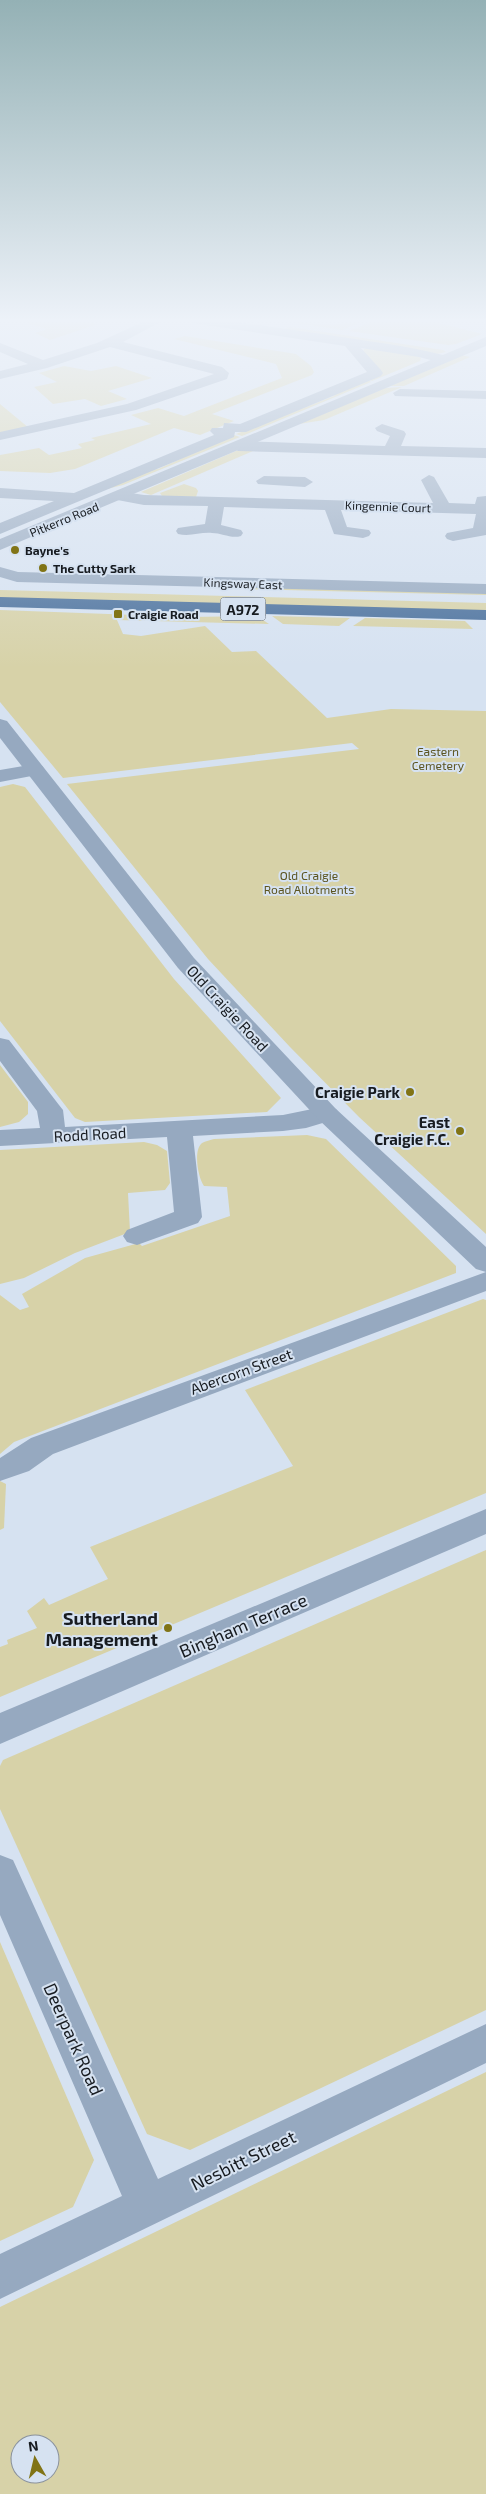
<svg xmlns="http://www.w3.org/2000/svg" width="486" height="2494" viewBox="0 0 486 2494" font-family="'Exo 2',sans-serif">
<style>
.green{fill:#d7d2a8;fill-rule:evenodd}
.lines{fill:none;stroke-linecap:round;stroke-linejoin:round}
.minor{fill:#96a9c0;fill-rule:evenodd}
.tertiary{fill:#96a9c0;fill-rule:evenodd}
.trunk{fill:#4a709c;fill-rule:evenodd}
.poi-dot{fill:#817416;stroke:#d6e2f1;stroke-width:2}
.labels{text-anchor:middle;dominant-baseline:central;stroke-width:4;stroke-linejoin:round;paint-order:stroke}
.far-street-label{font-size:12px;fill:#171b20;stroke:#d6e2f1}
.far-poi-label{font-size:12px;font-weight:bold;fill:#171b20;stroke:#d6e2f1;text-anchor:start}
.far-park-label{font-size:12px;fill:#5c5521;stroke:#d6e2f1}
.shield{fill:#d6e2f1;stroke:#50575f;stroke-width:1}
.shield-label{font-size:14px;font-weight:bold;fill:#171b20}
.street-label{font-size:15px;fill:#171b20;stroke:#d6e2f1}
.poi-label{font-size:15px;font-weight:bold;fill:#171b20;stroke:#d6e2f1;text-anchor:end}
.near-poi-label{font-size:18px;font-weight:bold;fill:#171b20;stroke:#d6e2f1;text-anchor:end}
.near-street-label{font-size:18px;fill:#171b20;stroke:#d6e2f1}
</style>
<rect width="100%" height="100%" fill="#d6e2f1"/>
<!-- green -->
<g class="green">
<polygon points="16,319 65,319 98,324 50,340 35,333 47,329"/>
<polygon points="271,319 324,325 361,322 342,330"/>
<polygon points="378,319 423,319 482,334 456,344 448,345 349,331"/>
<polygon points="290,327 443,350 446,352 437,354 281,330"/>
<polygon points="185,336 296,354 311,366 314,372 312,375 212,414 234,421 200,435 174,428 75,469 50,473 0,471 0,455 39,448 49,455 82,448 78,444 95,440 91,438 151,424 131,415 158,408 184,416 282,378 276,364 174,339"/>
<polygon points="370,348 418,356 421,358 420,361 372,381 369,379 363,352 364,349"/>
<polygon points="461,355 470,357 404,386 390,386"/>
<polygon points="64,366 91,371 116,366 152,378 108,391 127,399 101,406 85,399 53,404 34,387 57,382 39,373"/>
<polygon points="367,379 371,382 242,436 236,434 334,396 337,392"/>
<polygon points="402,387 324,420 299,424 385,388"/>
<polygon points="0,404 29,428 0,433"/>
<polygon points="234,435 240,437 123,485 99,491 149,470 158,469"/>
<polygon points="236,451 253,451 151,495 141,492"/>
<polygon points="184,484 196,488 198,491 196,497 162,496 160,493"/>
<polygon points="222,587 486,591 486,595 245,589"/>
<polygon points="0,590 486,603 486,612 0,599"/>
<polygon points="0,610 190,617 257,616 269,624 117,620 123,634 141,636 205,626 232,652 256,651 327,718 391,709 486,711 486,1234 359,1117 290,1047 208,959 67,784 359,749 352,743 63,778 0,702"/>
<polygon points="272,616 350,618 339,626 283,624"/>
<polygon points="365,618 465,621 473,629 353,626"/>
<polygon points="13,784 25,787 174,979 281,1098 267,1112 85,1122 75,1118 0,1021 0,787"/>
<polygon points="0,1065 28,1102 28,1114 19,1122 0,1127"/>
<path d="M 307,1135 L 326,1139 L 456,1266 L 456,1273 L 14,1442 L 0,1454 L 0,1295 L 20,1310 L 29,1307 L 22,1294 L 85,1258 L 139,1243 L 142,1246 L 230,1216 L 227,1187 L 204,1186 C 198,1178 193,1150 202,1143 C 205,1141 211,1140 214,1139 Z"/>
<polygon points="144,1142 157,1145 167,1151 170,1183 165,1190 128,1193 130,1232 75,1253 24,1278 0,1284 0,1150"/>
<polygon points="483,1299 486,1300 486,1493 0,1697 0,1647 8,1644 7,1640 37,1628 27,1611 44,1598 49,1605 108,1579 90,1547 293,1466 245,1390"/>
<polygon points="0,1481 6,1484 4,1528 0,1530"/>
<polygon points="486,1550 486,2010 190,2150 147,2134 0,1809 0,1766 3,1760"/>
<polygon points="0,1942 94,2160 73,2207 0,2241"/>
<path d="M 486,2072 L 486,2494 L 0,2494 L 0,2307 ZM 20,2444 L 50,2444 L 50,2474 L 20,2474 Z"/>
</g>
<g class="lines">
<!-- minor -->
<g class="minor">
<polygon points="149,319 166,319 123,342 222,367 229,373 227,379 136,410 0,440 0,432 127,404 214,374 110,347 47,368 0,379 0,371 28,364 0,352 0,343 43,360 97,343"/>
<path d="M 186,319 C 232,319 277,328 322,334 C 364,341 406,345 447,356 L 449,359 L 442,363 L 419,357 L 361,348 L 381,370 L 383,373 L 381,376 L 246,432 L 235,432 L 234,437 L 0,534 L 0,523 L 54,501 L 0,498 L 0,488 L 74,493 L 214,435 L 210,431 L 212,428 L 223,428 L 224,423 L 240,424 L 367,372 L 345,346 L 192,323 Z"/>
<polygon points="400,389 486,391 486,399 395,396 393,393"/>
<polygon points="382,424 404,431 406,434 401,446 486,448 486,458 238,451 230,446 238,441 385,446 390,436 377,431 375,428"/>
<path d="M 429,475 L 434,477 L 449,503 L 475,504 L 477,497 L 486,496 L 486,535 L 453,541 L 447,539 L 445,536 L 447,533 L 473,528 L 476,514 L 341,510 L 347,527 L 369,530 L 371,533 L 369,536 L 363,538 L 334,534 L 325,510 L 224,507 L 221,525 L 241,530 L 243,533 L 241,536 C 231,539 222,533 212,533 C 200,532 190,537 178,534 L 176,531 L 178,528 L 205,524 L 208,506 L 144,505 L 112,499 L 110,496 L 118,491 L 144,495 L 433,503 L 421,480 Z"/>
<polygon points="264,476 305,477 313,482 305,487 258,484 256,481"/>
<polygon points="0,567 18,572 486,584 486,594 17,582 0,577"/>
<polygon points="35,764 42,766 45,770 42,774 0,782 0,770"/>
<polygon points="0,1038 9,1040 59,1105 63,1110 65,1127 283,1115 327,1106 336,1109 340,1114 336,1119 306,1128 283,1131 193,1136 202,1217 198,1223 137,1245 127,1242 123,1236 127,1230 174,1212 167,1137 0,1146 0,1130 40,1128 37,1111 0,1061"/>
<polygon points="486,1272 486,1291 53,1454 29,1471 0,1481 0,1458 31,1438"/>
<polygon points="486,1509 486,1534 0,1744 0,1713"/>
<polygon points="0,1855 13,1860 158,2179 486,2024 486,2063 0,2299 0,2254 122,2196 0,1915"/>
</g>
<!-- tertiary -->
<g class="tertiary">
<polygon points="486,337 486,346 0,550 0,539"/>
<polygon points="0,719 7,721 194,958 336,1109 486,1247 486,1272 476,1269 318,1119 178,968 0,738"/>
</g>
<!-- trunk -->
<polygon class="trunk" points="0,597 486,610 486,620 0,607"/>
</g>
<!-- sky -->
<linearGradient id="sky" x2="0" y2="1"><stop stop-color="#94b1b5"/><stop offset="0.48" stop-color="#edf2f9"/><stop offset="1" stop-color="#edf2f9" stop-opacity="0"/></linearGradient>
<rect width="486" height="668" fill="url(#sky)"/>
<!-- markers -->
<g class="poi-dot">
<circle cx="15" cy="550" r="5"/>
<circle cx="43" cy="568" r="5"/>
<rect x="113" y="609" width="10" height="10" rx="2.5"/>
<circle cx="410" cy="1092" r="5"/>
<circle cx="460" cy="1131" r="5"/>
<circle cx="168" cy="1628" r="5"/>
</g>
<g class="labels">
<!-- far-street labels -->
<g class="far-street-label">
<text transform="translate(388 506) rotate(2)">Kingennie Court</text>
<text transform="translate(64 519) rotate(-22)">Pitkerro Road</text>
<text transform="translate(243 583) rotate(2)">Kingsway East</text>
</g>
<!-- far-poi labels -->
<g class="far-poi-label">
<text x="25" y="550">Bayne's</text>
<text x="53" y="568">The Cutty Sark</text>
<text x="128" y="614">Craigie Road</text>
</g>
<!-- far-park labels -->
<g class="far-park-label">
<text x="438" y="751">Eastern<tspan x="438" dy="14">Cemetery</tspan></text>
<text x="309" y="875">Old Craigie<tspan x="309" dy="14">Road Allotments</tspan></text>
</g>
<!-- shield labels -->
<rect class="shield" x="220.5" y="597.5" width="45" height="23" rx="4"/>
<g class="shield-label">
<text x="243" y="609">A972</text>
</g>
<!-- street labels -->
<g class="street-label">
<text transform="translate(228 1008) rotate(47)">Old Craigie Road</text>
<text transform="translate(90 1134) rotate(-3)">Rodd Road</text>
<text transform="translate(241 1371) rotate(-20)">Abercorn Street</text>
</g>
<!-- poi labels -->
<g class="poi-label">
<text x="400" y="1092">Craigie Park</text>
<text x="450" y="1122">East<tspan x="450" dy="17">Craigie F.C.</tspan></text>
</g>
<!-- near-poi labels -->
<g class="near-poi-label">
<text x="158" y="1618">Sutherland<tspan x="158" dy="21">Management</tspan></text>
</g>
<!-- near-street labels -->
<g class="near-street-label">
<text transform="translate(243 1625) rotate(-23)">Bingham Terrace</text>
<text transform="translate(74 2039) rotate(66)">Deerpark Road</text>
<text transform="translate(243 2160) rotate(-26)">Nesbitt Street</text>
</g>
</g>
<!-- north arrow -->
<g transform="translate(35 2459) rotate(352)"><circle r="24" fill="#d6e2f1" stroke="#8a929d"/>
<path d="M0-4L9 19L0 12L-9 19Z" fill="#817416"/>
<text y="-8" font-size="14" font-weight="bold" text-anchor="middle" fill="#171b20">N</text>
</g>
</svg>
